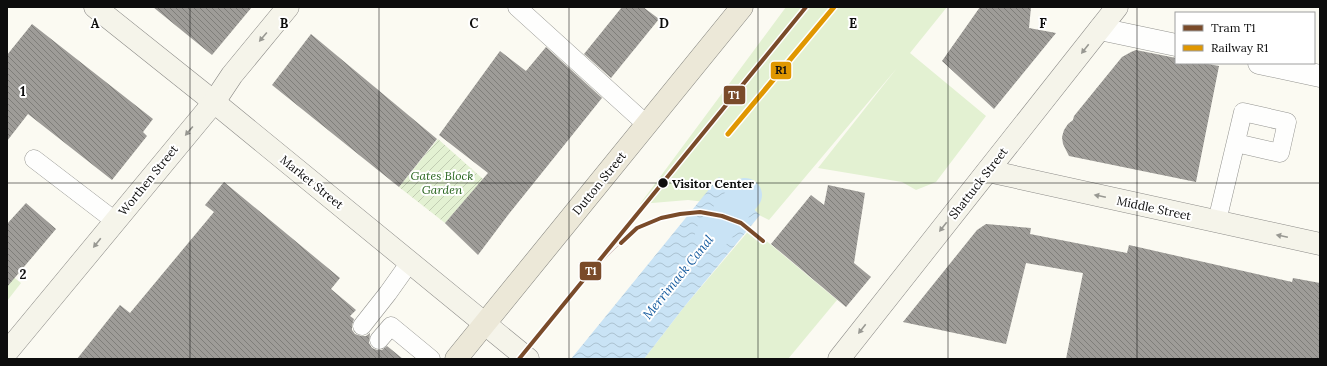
<svg xmlns="http://www.w3.org/2000/svg" width="1327" height="366" viewBox="0 0 1327 366" font-family="Lora,serif">
<style>
.park{fill:#e3f1d2}
.garden{fill:url(#garden-furrows)}
.water{fill:url(#water-waves)}
.lines{fill:none;stroke-linecap:round;stroke-linejoin:round}
.canal{stroke:#c9e3f5;stroke-width:34}
.building{fill:url(#building-back-hatch)}
.lane-casing{stroke:#949490;stroke-width:19}
.street-casing{stroke:#949490;stroke-width:23}
.secondary-casing{stroke:#8b8a87;stroke-width:23}
.primary-casing{stroke:#81817d;stroke-width:23}
.lane{stroke:#fefefd;stroke-width:18}
.street{stroke:#fefefd;stroke-width:22}
.secondary{stroke:#f5f4ea;stroke-width:22}
.primary{stroke:#ece8d8;stroke-width:22}
.tram{stroke:#d7c5c4;stroke-width:1}
.rail{stroke:#d7c5c4;stroke-width:3}
.rail-1-casing{stroke:#fff;stroke-width:8}
.rail-1{stroke:#e09701;stroke-width:5}
.tram-1-casing{stroke:#fff;stroke-width:7}
.tram-1{stroke:#7a4b2a;stroke-width:4}
.oneway{fill:#989892}
.grid{fill:none;stroke:#0d0d0d;stroke-width:1;stroke-opacity:0.55}
.stop-dot{fill:#0d0d0d;stroke:#fff;stroke-width:1.5}
.labels{text-anchor:middle;dominant-baseline:central;stroke-width:4;stroke-linejoin:round;paint-order:stroke}
.park-label{font-size:12px;font-style:italic;fill:#28651e;stroke:#fff}
.street-label{font-size:12px;fill:#0d0d0d;stroke:#fff}
.stop-label{font-size:12px;font-weight:bold;fill:#0d0d0d;stroke:#fff;text-anchor:start}
.water-label{font-size:13px;font-style:italic;fill:#175c9f;stroke:#fff}
.grid-label{font-size:13px;text-anchor:middle;font-weight:bold;fill:#0d0d0d;stroke:#fff;stroke-width:4;stroke-linejoin:round;paint-order:stroke}
.line-badge{stroke:#fff;stroke-width:1.5}
.badge-label{font-size:11px;text-anchor:middle;font-weight:bold;fill:#fff}
.pale-badge-label{font-size:11px;text-anchor:middle;font-weight:bold;fill:#111}
</style>
<defs>
<pattern id="garden-furrows" width="10" height="10" patternUnits="userSpaceOnUse"><rect width="10" height="10" fill="#e3f1d2"/><path d="M-1 1l2-2M0 10L10 0M9 11l2-2" fill="none" stroke="#c2cdb3"/></pattern>
<pattern id="water-waves" width="16" height="10" patternUnits="userSpaceOnUse"><rect width="16" height="10" fill="#c9e3f5"/><path d="M0 5q4-4 8 0t8 0" fill="none" stroke="#abc2d1"/></pattern>
<pattern id="building-back-hatch" width="6" height="6" patternUnits="userSpaceOnUse"><rect width="6" height="6" fill="#9e9c98"/><path d="M-1 5l2 2M0 0l6 6M5-1l2 2" fill="none" stroke="#7f7e7a"/></pattern>
</defs>
<rect width="100%" height="100%" fill="#fbfaf2"/>
<!-- park -->
<g class="park">
<polygon points="786,7 947,7 910,53 986,116 936,182 916,190 902,182 818,168 897,68 769,220 741,206 688,200 640,204"/>
<polygon points="751,228 837,300 788,359 644,359 684,307"/>
<polygon points="7,272 21,283 7,301"/>
</g>
<!-- garden -->
<polygon class="garden" points="438,139 483,179 445,223 399,187"/>
<!-- water -->
<polygon class="water" points="719,177 760,215 684,307 644,359 571,359"/>
<g class="lines">
<!-- canal -->
<polyline class="canal" points="712,235 745,195"/>
</g>
<!-- building -->
<g class="building">
<polygon points="153,7 252,7 212,55"/>
<polygon points="622,7 643,7 659,19 611,78 584,54"/>
<polygon points="980,7 1031,7 1029,28 1056,33 994,109 942,61"/>
<polygon points="32,24 153,119 143,132 147,136 112,180 28,114 7,141 7,55"/>
<polygon points="311,34 437,139 399,187 272,85"/>
<polygon points="546,47 602,98 508,215 478,255 445,223 488,173 439,135 500,51 526,71"/>
<polygon points="1136,50 1176,58 1176,63 1203,63 1219,66 1196,182 1069,156 1063,144 1062,137 1064,130 1068,124 1073,120 1074,116 1122,57 1131,52"/>
<polygon points="224,182 340,278 331,289 356,310 350,316 354,319 352,325 352,330 355,334 361,336 366,336 370,333 369,343 372,348 377,350 382,350 387,346 403,359 77,359 120,305 130,313 214,212 205,205"/>
<polygon points="828,185 865,193 854,263 871,277 846,307 771,244 811,195 824,205"/>
<polygon points="26,203 56,229 7,287 7,224"/>
<polygon points="986,224 1031,228 1030,234 1127,253 1129,245 1292,282 1293,278 1320,283 1320,359 1066,359 1083,273 1026,263 1006,344 903,322 977,230"/>
</g>
<g class="lines">
<!-- lane casing -->
<g class="lane-casing">
<g id="lane">
<polyline points="517,7 646,124"/>
<polyline points="34,159 115,221"/>
<polyline points="1217,221 1243,112 1287,122 1280,153 1236,143"/>
<polyline points="362,326 388,293 410,262"/>
<polyline points="379,340 391,326 431,359"/>
</g>
</g>
<!-- street casing -->
<g class="street-casing">
<g id="street">
<polyline points="1100,29 1176,45"/>
<polyline points="1259,63 1320,76"/>
</g>
</g>
<!-- secondary casing -->
<g class="secondary-casing">
<g id="secondary">
<polyline points="95,7 214,102 528,359"/>
<polyline points="988,171 1320,244"/>
<polyline points="7,352 214,102 232,75 288,7"/>
<polyline points="839,359 1117,7"/>
</g>
</g>
<!-- primary casing -->
<g class="primary-casing">
<polyline id="primary" points="456,359 742,7"/>
</g>
<!-- lane -->
<use href="#lane" class="lane"/>
<!-- street -->
<use href="#street" class="street"/>
<!-- secondary -->
<use href="#secondary" class="secondary"/>
<!-- primary -->
<use href="#primary" class="primary"/>
<!-- tram -->
<polyline class="tram" points="594,269 637,228 661,218 680,214 700,212 722,216 741,223 763,241"/>
<!-- rail -->
<polyline class="rail" points="728,134 834,7"/>
<!-- rail-1 casing -->
<g class="rail-1-casing">
<polyline id="rail-1" points="728,134 834,7"/>
</g>
<!-- rail-1 -->
<use href="#rail-1" class="rail-1"/>
<!-- tram-1 casing -->
<g class="tram-1-casing">
<g id="tram-1">
<polyline points="621,243 637,228 661,218 680,214 700,212 722,216 741,223 763,241"/>
<polyline points="519,359 806,7"/>
</g>
</g>
<!-- tram-1 -->
<use href="#tram-1" class="tram-1"/>
</g>
<!-- one-way arrows -->
<defs><path id="oneway-solid" d="M-6-.8H1V-3.2L6.5 0L1 3.2V.8H-6Z"/></defs>
<g class="oneway">
<use href="#oneway-solid" transform="translate(263 37) rotate(130)"/>
<use href="#oneway-solid" transform="translate(1085 49) rotate(128)"/>
<use href="#oneway-solid" transform="translate(189 131) rotate(130)"/>
<use href="#oneway-solid" transform="translate(1100 196) rotate(-168)"/>
<use href="#oneway-solid" transform="translate(943 227) rotate(128)"/>
<use href="#oneway-solid" transform="translate(1282 236) rotate(-168)"/>
<use href="#oneway-solid" transform="translate(97 243) rotate(129)"/>
<use href="#oneway-solid" transform="translate(862 329) rotate(128)"/>
</g>
<!-- grid -->
<path class="grid" d="M 190,7 L 190,359M 379,7 L 379,359M 569,7 L 569,359M 758,7 L 758,359M 948,7 L 948,359M 1137,7 L 1137,359M 7,183 L 1320,183"/>
<!-- markers -->
<circle class="stop-dot" cx="663" cy="183" r="5.5"/>
<g class="labels">
<!-- park labels -->
<g class="park-label">
<text x="442" y="175">Gates Block<tspan x="442" dy="14">Garden</tspan></text>
</g>
<!-- street labels -->
<g class="street-label">
<text transform="translate(148 180) rotate(-51)">Worthen Street</text>
<text transform="translate(312 182) rotate(39)">Market Street</text>
<text transform="translate(599 183) rotate(-51)">Dutton Street</text>
<text transform="translate(978 183) rotate(-52)">Shattuck Street</text>
<text transform="translate(1154 208) rotate(12)">Middle Street</text>
</g>
<!-- stop labels -->
<g class="stop-label">
<text x="672" y="183">Visitor Center</text>
</g>
<!-- water labels -->
<g class="water-label">
<text transform="translate(678 277) rotate(-51)">Merrimack Canal</text>
</g>
</g>
<g class="grid-label">
<text x="95" y="28">A</text>
<text x="284" y="28">B</text>
<text x="474" y="28">C</text>
<text x="664" y="28">D</text>
<text x="853" y="28">E</text>
<text x="1043" y="28">F</text>
<text x="23" y="96">1</text>
<text x="23" y="279">2</text>
</g>
<g class="line-badge">
<rect x="770" y="61" width="22" height="19" rx="4" fill="#e09701"/>
<rect x="723" y="85" width="23" height="20" rx="4" fill="#7a4b2a"/>
<rect x="579" y="261" width="23" height="20" rx="4" fill="#7a4b2a"/>
</g>
<g class="badge-label">
<text x="734" y="99">T1</text>
<text x="591" y="275">T1</text>
</g>
<g class="pale-badge-label">
<text x="781" y="74">R1</text>
</g>
<!-- border -->
<rect width="1327" height="366" fill="none" stroke="#0d0d0d" stroke-width="16"/>
<!-- legend -->
<rect x="1175" y="12" width="140" height="52" fill="#ffffff" stroke="#9e9e9e"/>
<rect x="1183" y="25" width="20" height="6" fill="#7a4b2a" stroke="#9e9e9e"/>
<text x="1211" y="32" font-size="12" fill="#0d0d0d">Tram T1</text>
<rect x="1183" y="45" width="20" height="6" fill="#e09701" stroke="#9e9e9e"/>
<text x="1211" y="52" font-size="12" fill="#0d0d0d">Railway R1</text>
</svg>
